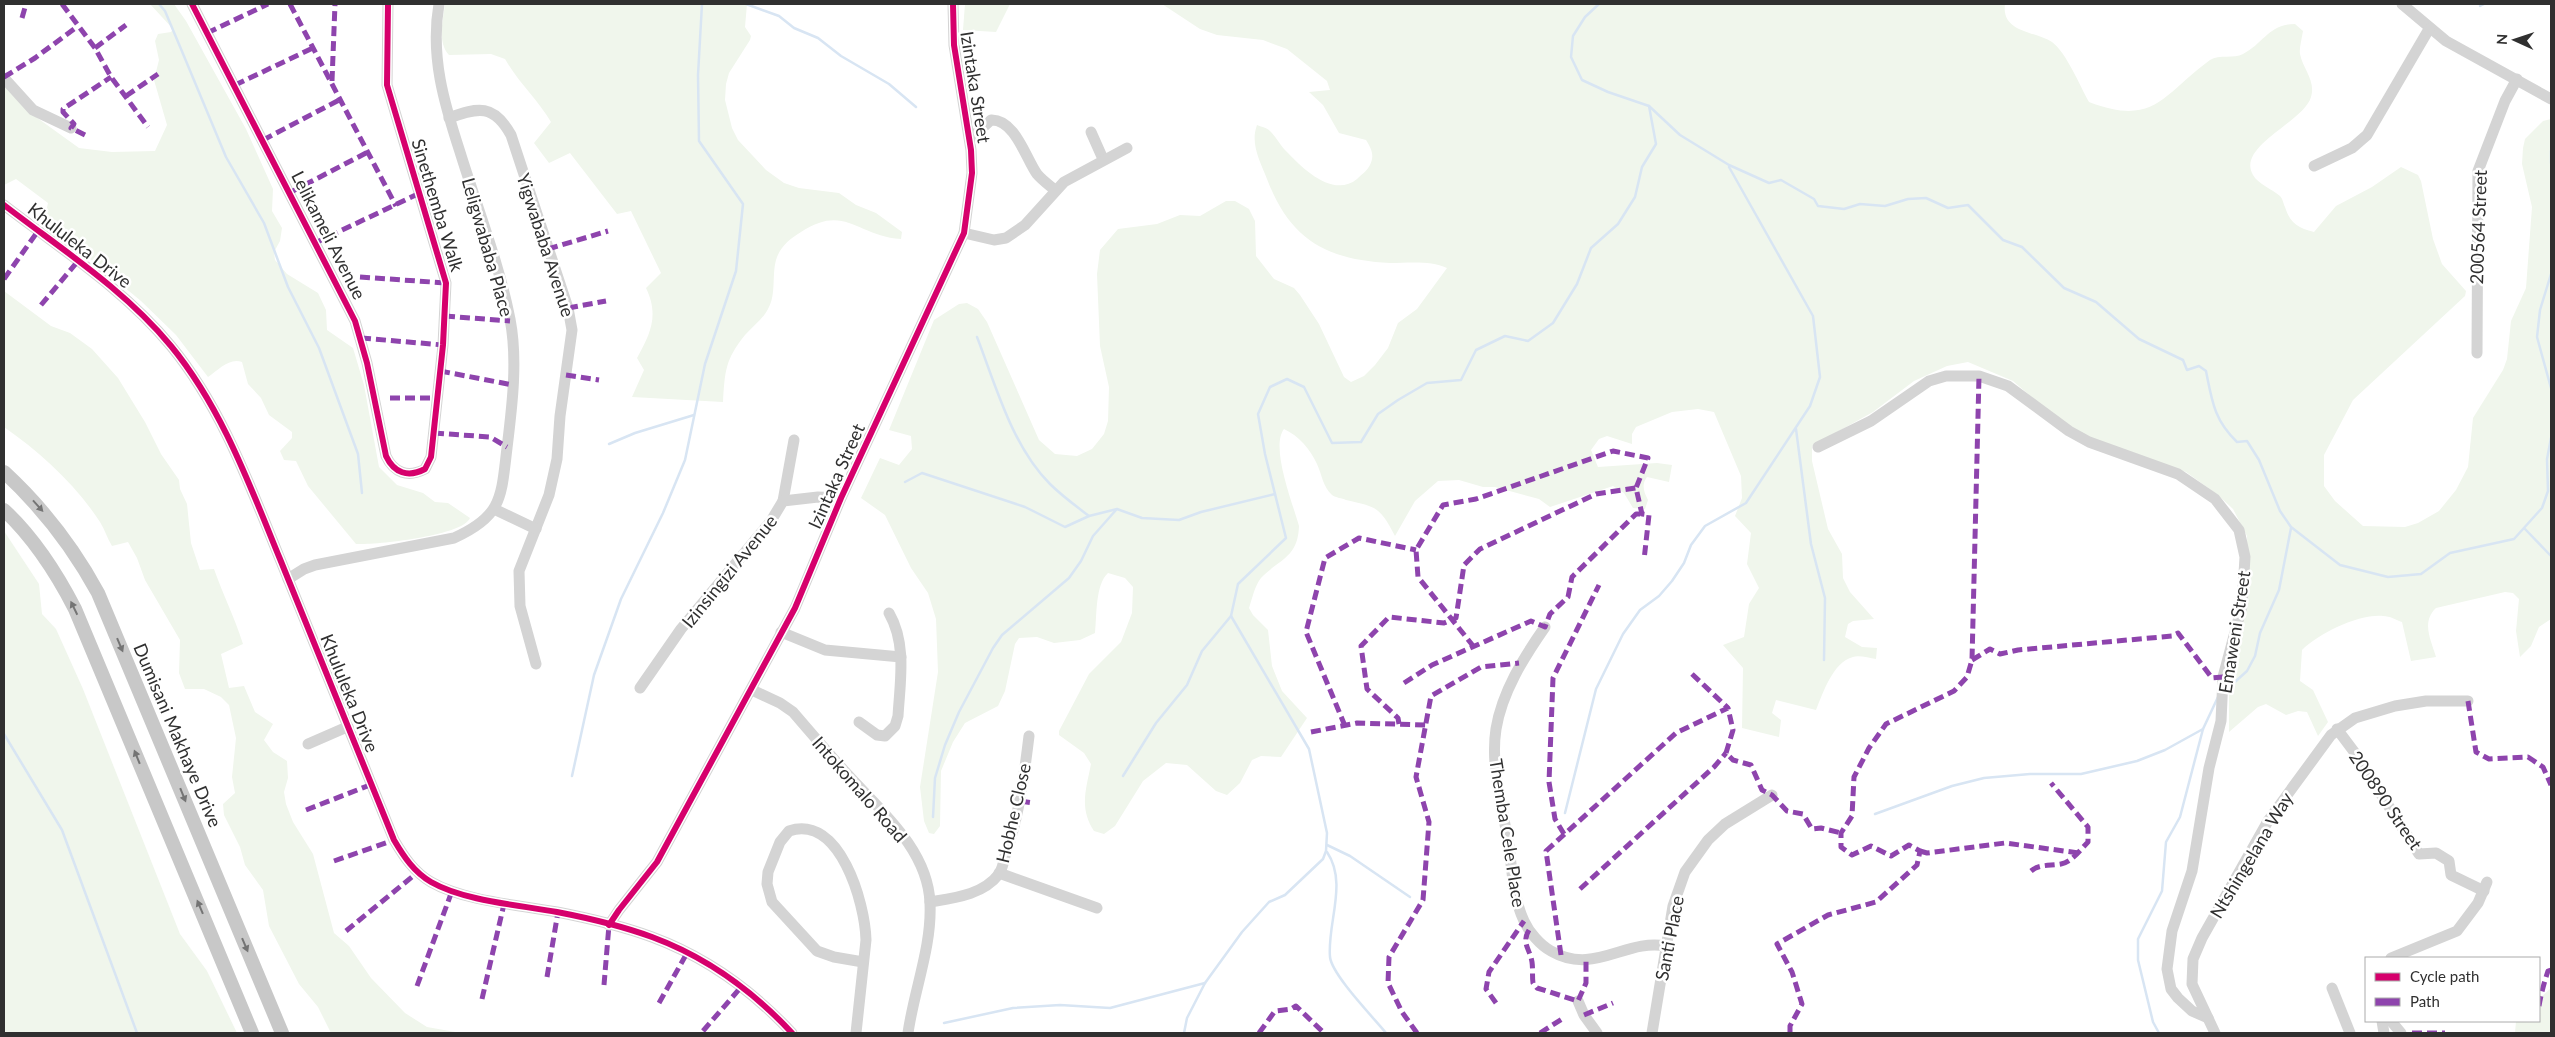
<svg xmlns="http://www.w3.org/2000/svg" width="2555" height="1037" viewBox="0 0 2555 1037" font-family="Lato,sans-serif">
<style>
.green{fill:#f0f6ec}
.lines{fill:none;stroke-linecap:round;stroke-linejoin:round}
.stream{stroke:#d8e5f3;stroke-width:2.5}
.minor{stroke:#d4d4d4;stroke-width:11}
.major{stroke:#c8c8c8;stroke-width:14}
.quiet{stroke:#8e44ad;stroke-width:5;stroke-dasharray:10 5;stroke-linecap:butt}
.cycleway-casing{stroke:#fff;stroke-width:9}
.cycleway{stroke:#d6006c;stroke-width:6}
.oneway{fill:#747474}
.labels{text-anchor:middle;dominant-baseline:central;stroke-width:5;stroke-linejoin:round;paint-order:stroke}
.street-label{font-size:18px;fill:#303030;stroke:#fff}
</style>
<rect width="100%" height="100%" fill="#fff"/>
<!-- green -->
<g class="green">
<path d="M 150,4 L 174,4 L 186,21 L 246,129 L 273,189 L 272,211 L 282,228 L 280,241 L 274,252 L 275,260 L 287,274 L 318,293 L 326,310 L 327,330 L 353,348 L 364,385 L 379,467 L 397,485 L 423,493 L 435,502 L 448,503 L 470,518 C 463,536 375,545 356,544 L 308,486 L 296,461 L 284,460 L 280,451 L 292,438 L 292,432 L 269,415 L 261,398 L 248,384 L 242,362 C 230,357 218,370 208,377 L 176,335 L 141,301 L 44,221 L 48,203 L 16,179 L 4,185 L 4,85 L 36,117 L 79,148 L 112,152 L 155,151 L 167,125 L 154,80 L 159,60 L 155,41 L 158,34 L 171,32 L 173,29 Z"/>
<path d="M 445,4 L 747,4 L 745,27 L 751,36 L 750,40 L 729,73 L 726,84 L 725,100 L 732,128 L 738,140 L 766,170 L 784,183 L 799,188 L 839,193 L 856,205 L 876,213 L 902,232 L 901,239 C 857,236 845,203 801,232 C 790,239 782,245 777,257 C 771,273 777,294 768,309 C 763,319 753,326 745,335 C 725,360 725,371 723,402 L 632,397 L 644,370 L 637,358 C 651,333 659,315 646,288 L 661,273 L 631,211 L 617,214 L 570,153 L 549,163 L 534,143 L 551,122 C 538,100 518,82 505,59 L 491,54 L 449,55 C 437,42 443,20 445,4 Z"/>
<polygon points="965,4 1010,4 996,32 963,30"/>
<path d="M 1162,4 L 2005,4 C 2001,33 2036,31 2052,42 C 2066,52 2080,86 2089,102 C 2155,127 2162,95 2210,60 C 2219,54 2234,59 2243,54 C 2264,43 2269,24 2295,24 L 2303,31 C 2302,38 2299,48 2300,54 C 2303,69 2316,81 2311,97 C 2304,122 2236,146 2253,175 C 2258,184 2272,189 2280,196 C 2283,199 2283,203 2285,207 C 2290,223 2298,228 2314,232 L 2336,206 L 2372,187 L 2401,167 L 2418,175 L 2421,181 L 2433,239 L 2442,264 L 2466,291 L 2465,296 L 2353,400 L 2324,455 L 2324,486 L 2335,501 L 2363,526 L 2405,527 L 2418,523 L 2439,511 L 2456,490 L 2468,467 L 2473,418 L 2503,370 L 2507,359 L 2511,321 L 2526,288 L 2532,207 L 2522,164 L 2523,148 L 2525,139 L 2543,121 L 2551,119 L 2551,619 L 2539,627 L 2531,646 L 2520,657 L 2516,631 L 2519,599 L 2513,593 L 2505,592 L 2436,608 C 2421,622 2431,640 2436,657 L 2411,661 L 2402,622 C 2396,620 2390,616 2383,616 C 2358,614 2320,633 2302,650 L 2300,681 L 2313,690 L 2328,722 L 2318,736 L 2307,712 L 2298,711 L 2286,715 L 2266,704 L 2258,707 L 2229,732 L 2229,689 L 2240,638 L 2248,580 L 2247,536 L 2233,509 L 2218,495 L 2186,472 L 2122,452 L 2080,432 L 2047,410 L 2013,381 L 1968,362 L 1947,366 L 1914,381 L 1873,412 L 1812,446 L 1812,461 L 1828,529 L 1842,554 L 1843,578 L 1850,592 L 1874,619 L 1853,621 L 1848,624 L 1845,637 L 1862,647 L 1877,648 L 1876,659 C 1869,658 1859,655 1853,657 C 1833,662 1823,693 1816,710 L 1776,700 L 1772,713 L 1781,720 L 1779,737 L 1742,728 L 1743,668 L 1723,645 L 1744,637 L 1749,604 L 1759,588 L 1747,564 L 1751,533 L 1735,516 L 1742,498 L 1741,476 L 1714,412 L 1698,409 L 1672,412 L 1636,427 L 1632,434 L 1632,444 L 1607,436 L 1599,439 L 1591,450 L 1598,467 L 1657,463 L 1672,465 L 1669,482 L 1647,477 C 1641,485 1644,492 1648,500 L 1645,509 L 1633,508 L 1624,493 L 1613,486 L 1550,507 L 1539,499 L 1495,487 L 1483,487 L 1459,480 L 1438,481 L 1415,501 L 1395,536 C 1380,507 1377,507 1346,500 C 1342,498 1336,498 1332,495 C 1323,487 1322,475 1317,464 C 1310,449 1299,436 1284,429 C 1270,447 1293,504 1299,526 C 1298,558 1279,559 1261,578 C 1255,585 1252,599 1249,608 L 1253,615 L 1268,630 L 1272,666 L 1282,691 L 1307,718 L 1281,757 L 1261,756 L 1252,760 L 1240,783 L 1227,795 L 1216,791 L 1187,765 L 1166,763 L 1143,781 L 1115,826 L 1104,834 L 1094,831 C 1079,808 1086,790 1091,764 L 1084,753 L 1059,735 L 1059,731 L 1089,674 L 1121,642 L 1132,613 L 1133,587 L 1125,578 L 1108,573 C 1095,585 1097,616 1095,633 L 1080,640 L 1054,643 L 1037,637 L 1019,638 L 1015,644 L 1005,691 L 998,706 L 965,723 L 953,742 L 941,771 L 940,826 L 934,834 L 929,833 L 924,821 L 920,787 L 938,672 L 936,619 L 928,593 L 911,568 L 885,515 L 861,498 L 880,458 L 899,465 L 912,449 L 911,436 L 889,430 L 934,320 L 959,304 L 967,303 L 978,309 L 987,322 L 1039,440 L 1055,454 L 1077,456 L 1092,449 L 1104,434 L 1108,421 L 1109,387 L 1100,346 L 1097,274 L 1100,250 L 1118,229 L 1157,224 L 1180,215 L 1200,216 L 1226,201 L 1235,201 L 1249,209 L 1255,221 L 1256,256 L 1274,279 L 1294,288 L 1300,295 L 1319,324 L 1344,377 L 1351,382 L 1364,376 L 1375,365 L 1388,348 L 1398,323 L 1417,309 L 1447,268 C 1430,260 1408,263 1390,263 C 1327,260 1290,240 1267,179 C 1260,161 1250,144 1257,125 C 1262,127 1268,128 1271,132 C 1277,138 1281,147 1288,153 C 1304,170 1334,198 1357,179 C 1362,174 1367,171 1370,165 C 1375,155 1371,148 1366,140 L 1339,133 L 1323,105 L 1309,92 L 1330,90 L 1327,81 L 1287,49 L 1263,40 L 1217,35 L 1200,29 Z"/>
<path d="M 4,291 L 51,326 L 70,333 L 92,349 L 118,378 L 145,422 L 161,454 L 179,480 L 180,489 L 187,504 L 191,543 L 200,570 L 214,569 C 223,595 235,618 243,644 L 221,654 L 229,688 L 244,686 L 255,712 L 273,724 L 264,740 L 273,752 L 287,761 L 288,778 L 284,792 L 286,804 L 293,822 L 313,854 L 334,933 L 349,946 L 371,978 L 405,1013 L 427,1027 L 461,1033 L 331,1033 L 318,1007 L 299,984 L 269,926 L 263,890 L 245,865 L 240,847 L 224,815 L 223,804 L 235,793 L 232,777 L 236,738 L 229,705 L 221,697 L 204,689 L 185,689 L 179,673 L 180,640 L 145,580 L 137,558 L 128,542 L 112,546 C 107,538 105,530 100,522 C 76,485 40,452 4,427 Z"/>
<polygon points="4,531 39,584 42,614 56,629 83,689 180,934 207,971 237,1033 4,1033"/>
<polygon points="2551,988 2551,1033 2515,1033 2516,1021 2539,1021 2539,999"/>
</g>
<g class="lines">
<!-- stream -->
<g class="stream">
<polyline points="159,4 165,11 181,49 226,157 264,223 288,287 319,348 358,454 362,493"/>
<polyline points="746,4 779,16 794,28 818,38 841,56 889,84 916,107"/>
<path d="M 1599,4 L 1585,17 L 1573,36 L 1571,57 L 1582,80 L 1608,92 L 1649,106 L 1680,135 L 1729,165 L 1769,183 L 1781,180 L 1814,199 L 1818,206 L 1844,209 L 1860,204 L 1885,206 L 1908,199 L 1926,198 L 1948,208 L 1968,205 L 2003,240 L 2022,247 L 2064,288 L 2096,302 L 2139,339 L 2183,360 L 2187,370 L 2199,366 L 2206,371 C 2212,401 2214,420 2237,442 L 2247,441 L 2259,460 L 2280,511 L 2291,527 L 2340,565 L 2388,577 L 2421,574 L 2450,553 L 2514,539 L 2542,508 L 2548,491 L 2547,459 L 2551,438"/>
<polyline points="2480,6 2484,4"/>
<polyline points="2551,151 2551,163"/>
<polyline points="2551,274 2540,310 2537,337 2551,388"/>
<path d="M 977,337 C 996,386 1012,446 1050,484 C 1062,496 1076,506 1089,516"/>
<polyline points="1796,429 1811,544 1825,598 1824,660"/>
<polyline points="609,444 635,433 694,415"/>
<polyline points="905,482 922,473 1025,507 1065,527 1089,516 1117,509 1142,518 1179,520 1201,512 1275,494"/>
<polyline points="2525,529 2551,556"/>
<polyline points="2226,690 2247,671 2255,656 2260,633 2279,590 2291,528"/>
<polyline points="4,734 62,830 137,1033"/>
<polyline points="572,776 594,675 621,599 663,513 685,460 705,364 736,271 743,204 699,141 698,75 702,4"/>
<polyline points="1123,776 1156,723 1187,685 1202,651 1231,616"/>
<polyline points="1565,813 1596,689 1623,634 1640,610 1659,596 1672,581 1684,563 1691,545 1705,526 1746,503 1810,406 1820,377 1813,316 1729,167"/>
<polyline points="1875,814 1952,786 1984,778 2030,774 2081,774 2137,761 2165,750 2203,729"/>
<polyline points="933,817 935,778 945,745 959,712 993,648 1002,635 1069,578 1081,561 1093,536 1116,510"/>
<polyline points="1327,845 1350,856 1410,897"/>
<path d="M 1327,852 C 1348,883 1327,923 1330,957 C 1332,975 1373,1017 1386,1033"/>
<polyline points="944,1023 1013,1008 1060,1005 1110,1008 1205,983"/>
<polyline points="1184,1033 1187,1018 1205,983 1242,932 1269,902 1285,895 1323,859 1326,851 1327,833 1309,749 1231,616 1238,584 1286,538 1265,454 1258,414 1270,387 1287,379 1304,387 1332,443 1361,442 1378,414 1398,400 1427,383 1461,380 1476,350 1505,336 1528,341 1553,323 1577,284 1591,248 1618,224 1635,197 1642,167 1656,144 1649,106"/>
<polyline points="2159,1033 2153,1022 2138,960 2138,939 2162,891 2166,842 2180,817 2203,729 2218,697"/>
</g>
<!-- minor -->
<g class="minor">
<path d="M 192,4 L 355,321 L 367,363 L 386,456 C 394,473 408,478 425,469 L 431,457 L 443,345 L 446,283 L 387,85 L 388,4"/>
<polyline points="2402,4 2446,41 2551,99"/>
<polyline points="4,78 33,110 71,128"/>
<path d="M 449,118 C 478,107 494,104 511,135 L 568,308 L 572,330 L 560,416 L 557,459 L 549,495 L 519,571 L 520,606 L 536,664"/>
<polyline points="1091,132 1103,159"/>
<path d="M 970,139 L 991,120 C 1015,119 1026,159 1037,174 C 1042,180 1049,185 1055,190"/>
<polyline points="2314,166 2352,148 2367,135 2429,29"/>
<path d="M 4,205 C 61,249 124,289 171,346 C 222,408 250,486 280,559 C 319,653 356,747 394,840 C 404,857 414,872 431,882 C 464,901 519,905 557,912 C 588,918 622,926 652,937 C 706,957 753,991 792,1033"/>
<polyline points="964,233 994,240 1006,238 1025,225 1064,182 1127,148"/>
<polyline points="2477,353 2478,171 2505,101 2517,79"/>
<polyline points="1818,447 1871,421 1929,381 1946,376 1979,376 2008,386 2069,431 2089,442 2178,474 2215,499 2239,530 2245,557 2242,606 2223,677 2221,721 2209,768 2192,871 2172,931 2167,969 2171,989 2178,998 2192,1011 2208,1018"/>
<polyline points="783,501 794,440"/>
<polyline points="494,509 536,529"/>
<path d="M 288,579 L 304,569 L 315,565 L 454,538 C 503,516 501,497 507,448 C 512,407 518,360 510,319 C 499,263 477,207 460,152 C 444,103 430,56 439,4"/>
<path d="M 1545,627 C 1524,657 1502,692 1496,729 C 1490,767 1503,809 1509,846 C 1512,870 1513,898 1524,921 C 1529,932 1540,945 1551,951 C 1594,976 1626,938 1666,946"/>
<polyline points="781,632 825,650 901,657"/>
<polyline points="640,688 681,629 771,521 783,501 818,497 841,498"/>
<path d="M 752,690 L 780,703 L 793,712 C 811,733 829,754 848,775 C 881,811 928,850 930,903 C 932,947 914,990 908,1033"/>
<path d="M 859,722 L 877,735 L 885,736 L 895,726 L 898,716 C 900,682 907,644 889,613"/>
<polyline points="2337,729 2355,753 2419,854 2436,853 2449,861 2451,875 2484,891"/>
<polyline points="308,744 347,727"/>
<polyline points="999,873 1097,908"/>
<path d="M 930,902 C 954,898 983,895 999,874 C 1002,869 1004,861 1005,856 C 1019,817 1024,777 1029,736"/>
<polyline points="609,925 619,910 657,862 795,608 841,498 964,233 972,173 971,150 954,45 953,4"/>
<polyline points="2391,958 2457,931 2478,903 2487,882"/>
<polyline points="2332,988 2350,1033"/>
<polyline points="1578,1001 1584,1015 1597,1033"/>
<polyline points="2382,1021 2384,1033"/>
<polyline points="2391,1021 2401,1033"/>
<path d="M 856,1033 L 866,940 C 865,903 840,814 789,831 L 780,842 L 768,872 L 767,884 L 772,902 L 817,951 L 834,957 L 863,962"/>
<polyline points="1652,1033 1673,906 1685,872 1708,840 1725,824 1772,795"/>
<polyline points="2215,1033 2192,984 2193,959 2202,938 2268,821 2331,735 2355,718 2395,706 2426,701 2468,701"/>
</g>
<!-- major -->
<g class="major">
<path d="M 4,472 C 42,507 73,547 98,593 L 282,1033"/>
<path d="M 4,510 C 34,538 56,572 75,609 L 252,1033"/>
</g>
<!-- quiet -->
<g class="quiet">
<polyline points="62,4 95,48 111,77 148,127"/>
<polyline points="290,4 396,206"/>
<polyline points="22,18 26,4"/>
<polyline points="207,33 268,4"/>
<polyline points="95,48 126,25"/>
<polyline points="4,77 35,58 78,26"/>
<polyline points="332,81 335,4"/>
<polyline points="235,85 313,48"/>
<polyline points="126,96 158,74"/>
<polyline points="85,135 71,128 74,124 63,112 63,109 111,77"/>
<polyline points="263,140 341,99"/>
<polyline points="291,192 368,152"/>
<polyline points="315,243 420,193"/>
<polyline points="548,249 608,231"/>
<polyline points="360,277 446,283"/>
<polyline points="4,279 38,231"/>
<polyline points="41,305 78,261"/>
<polyline points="568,308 606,301"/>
<polyline points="445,316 510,321"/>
<polyline points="361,338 443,345"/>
<polyline points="440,371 513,385"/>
<polyline points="566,375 599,380"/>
<polyline points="390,398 437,398"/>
<polyline points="434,433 490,437 507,447"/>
<polyline points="1474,647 1418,577 1416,550 1443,505 1476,499 1613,451 1648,458 1636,488 1642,514 1649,515 1644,560"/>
<polyline points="1972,660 1990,649 2000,654 2018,650 2172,636 2178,633 2212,678 2223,677"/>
<polyline points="1692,674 1728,708"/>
<polyline points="1404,683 1432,665 1531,621 1545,627 1550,614 1568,597 1572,577 1636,514 1642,514"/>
<polyline points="2468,701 2476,752 2489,759 2528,757 2543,767 2551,785"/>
<polyline points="1399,724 1398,718 1367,689 1361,646 1389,617 1444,623 1456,618 1464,565 1480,549 1596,494 1636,488"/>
<polyline points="1345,726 1306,632 1325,558 1359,538 1416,550"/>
<polyline points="1311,732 1357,723 1426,725"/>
<polyline points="1020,801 1034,803"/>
<polyline points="306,810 370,785"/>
<polyline points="1564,834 1555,819 1549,782 1553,678 1599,585"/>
<polyline points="1920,851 1927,853 2005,843 2079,853"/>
<polyline points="334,861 394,840"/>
<path d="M 2031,871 C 2039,864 2050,866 2061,864 C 2072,862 2081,849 2088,842 L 2088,827 L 2051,783"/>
<polyline points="1580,889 1714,767 1726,753"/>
<path d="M 1529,930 C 1521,943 1530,949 1532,962 C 1533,969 1532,976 1533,983 L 1537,988 L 1578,1001 L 1586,983 L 1586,960"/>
<polyline points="346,931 418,872"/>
<polyline points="1561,955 1546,851 1676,733 1728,708 1733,730 1726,753 1733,760 1751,765 1762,790 1772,795 1787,811 1803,814 1812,829 1821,828 1841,833"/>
<polyline points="547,977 558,912"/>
<polyline points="604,985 609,925"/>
<polyline points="417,986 452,891"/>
<polyline points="482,999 504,904"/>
<polyline points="659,1003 687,953"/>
<polyline points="1496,1003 1486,989 1489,972 1524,921"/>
<path d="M 2539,1006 C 2541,994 2544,983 2548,971 L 2551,970"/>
<polyline points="1584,1015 1613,1003"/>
<polyline points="703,1031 742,986"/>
<polyline points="1259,1033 1275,1011 1291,1009 1296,1006 1324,1033"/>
<polyline points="1417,1033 1402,1012 1388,983 1389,957 1423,900 1429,822 1416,777 1431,696 1481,667 1519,663"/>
<polyline points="1540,1033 1562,1019"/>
<polyline points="1790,1033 1790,1026 1802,1004 1792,972 1777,944 1828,915 1876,902 1917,865 1920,851 1909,845 1891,856 1871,846 1852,855 1841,847 1841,833 1852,816 1854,777 1869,748 1886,724 1954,691 1967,677 1972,660 1979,376"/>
<polyline points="2412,1033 2445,1033"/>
</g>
<!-- cycleway casing -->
<g class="cycleway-casing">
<g id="cycleway">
<path d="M 192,4 L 355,321 L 367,363 L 386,456 C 394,473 408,478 425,469 L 431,457 L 443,345 L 446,283 L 387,85 L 388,4"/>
<path d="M 4,205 C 61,249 124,289 171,346 C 222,408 250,486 280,559 C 319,653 356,747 394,840 C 404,857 414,872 431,882 C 464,901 519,905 557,912 C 588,918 622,926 652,937 C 706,957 753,991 792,1033"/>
<polyline points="609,925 619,910 657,862 795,608 841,498 964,233 972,173 971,150 954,45 953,4"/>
</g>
</g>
<!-- cycleway -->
<use href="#cycleway" class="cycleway"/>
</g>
<!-- one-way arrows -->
<defs><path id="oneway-solid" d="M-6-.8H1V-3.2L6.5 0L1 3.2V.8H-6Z" transform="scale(1.25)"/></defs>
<g class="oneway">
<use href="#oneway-solid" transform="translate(38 506) rotate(48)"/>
<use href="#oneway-solid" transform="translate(74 608) rotate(-116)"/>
<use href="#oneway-solid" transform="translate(120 645) rotate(67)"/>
<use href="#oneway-solid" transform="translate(137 757) rotate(-112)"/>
<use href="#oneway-solid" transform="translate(183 795) rotate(68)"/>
<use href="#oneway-solid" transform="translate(200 907) rotate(-113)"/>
<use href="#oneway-solid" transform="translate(245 945) rotate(67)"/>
</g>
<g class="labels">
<!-- street labels -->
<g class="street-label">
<text transform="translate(976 87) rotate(81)">Izintaka Street</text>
<text transform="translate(438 205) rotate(73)">Sinethemba Walk</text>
<text transform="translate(2478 227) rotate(-88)">200564 Street</text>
<text transform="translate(329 235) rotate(63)">Lelikameli Avenue</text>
<text transform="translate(80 245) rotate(38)">Khululeka Drive</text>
<text transform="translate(546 245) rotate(72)">Yigwababa Avenue</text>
<text transform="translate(488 247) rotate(74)">Leligwababa Place</text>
<text transform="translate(836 476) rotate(-66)">Izintaka Street</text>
<text transform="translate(729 571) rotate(-51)">Izinsingizi Avenue</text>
<text transform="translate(2234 632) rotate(-81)">Emaweni Street</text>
<text transform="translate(350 693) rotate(68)">Khululeka Drive</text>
<text transform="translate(178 735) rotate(67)">Dumisani Makhaye Drive</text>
<text transform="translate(860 789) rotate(49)">Intokomalo Road</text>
<text transform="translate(2386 800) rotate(56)">200890 Street</text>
<text transform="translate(1013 813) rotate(-77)">Hobhe Close</text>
<text transform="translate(1508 833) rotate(81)">Themba Cele Place</text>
<text transform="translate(2251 855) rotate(-59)">Ntshingelana Way</text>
<text transform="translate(1669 938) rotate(-79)">Santi Place</text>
</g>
</g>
<!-- border -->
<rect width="2555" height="1037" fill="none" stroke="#303030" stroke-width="10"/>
<!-- legend -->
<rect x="2365" y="957" width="175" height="65" fill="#ffffff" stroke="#acacac"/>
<rect x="2375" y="973" width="25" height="8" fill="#d6006c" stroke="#acacac"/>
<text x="2410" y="982" font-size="15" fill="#303030">Cycle path</text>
<rect x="2375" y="998" width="25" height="8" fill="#8e44ad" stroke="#acacac"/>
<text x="2410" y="1007" font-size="15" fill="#303030">Path</text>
<!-- north arrow -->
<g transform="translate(2515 40) rotate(273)" stroke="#ffffff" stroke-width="4" paint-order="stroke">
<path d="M0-4L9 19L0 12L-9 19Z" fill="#303030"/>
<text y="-8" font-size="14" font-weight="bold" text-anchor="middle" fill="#303030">N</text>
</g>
</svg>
